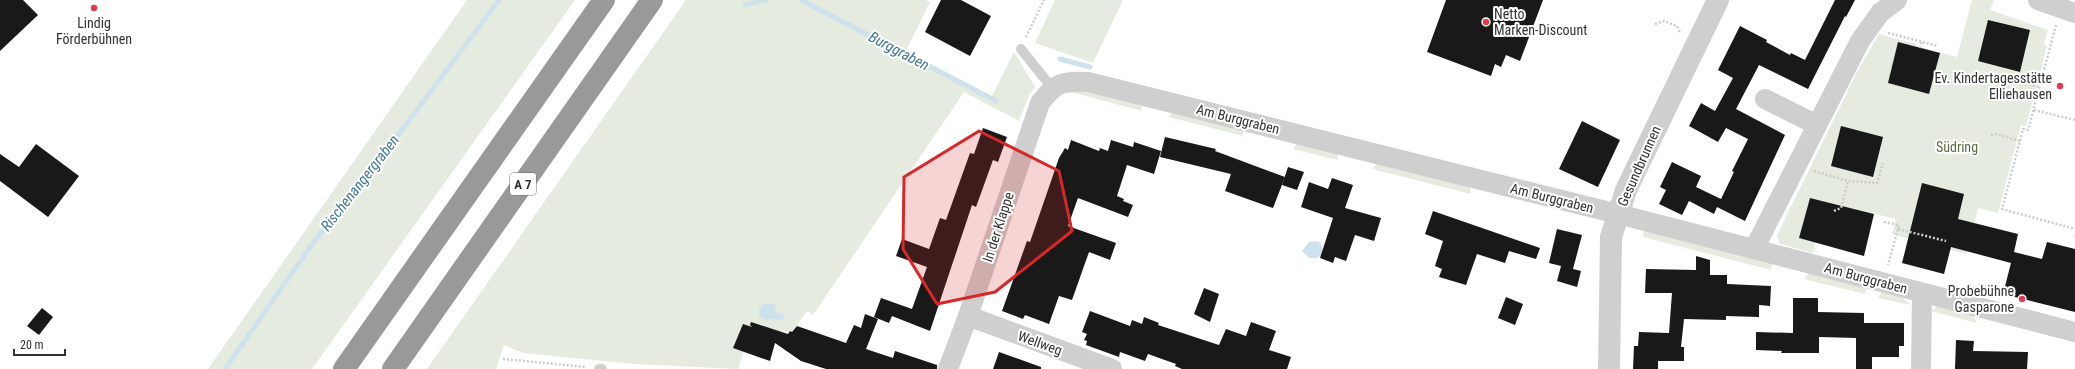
<svg xmlns="http://www.w3.org/2000/svg" width="2075" height="369" viewBox="0 0 2075 369" font-family="'Roboto Condensed',sans-serif">
<style>
.green{fill:#e5ebde}
.water{fill:#cee2ed}
.lines{fill:none;stroke-linecap:round;stroke-linejoin:round}
.stream{stroke:#cee2ed;stroke-width:5}
.building{fill:#191919}
.path{stroke:#ccc;stroke-width:2.5;stroke-dasharray:2 2;stroke-linecap:butt}
.service{stroke:#cfcfcf;stroke-width:10}
.minor{stroke:#cfcfcf;stroke-width:20}
.tertiary{stroke:#cfcfcf;stroke-width:22}
.motorway{stroke:#999;stroke-width:22}
.marked{fill:#d62828;fill-opacity:0.2;stroke:#d62828;stroke-width:3;stroke-linejoin:round}
.poi-dot{fill:#e13b50;stroke:#fff;stroke-width:1.5}
.labels{text-anchor:middle;dominant-baseline:central;stroke-width:4;stroke-linejoin:round;paint-order:stroke}
.shield{fill:#fff;stroke:#707070;stroke-width:1}
.shield-label{font-size:13px;font-weight:bold;fill:#323232}
.poi-label{font-size:14px;fill:#323232;stroke:#fff;text-anchor:end}
.street-label{font-size:14px;fill:#323232;stroke:#fff}
.park-label{font-size:14px;fill:#576d3f;stroke:#fff}
.water-label{font-size:15px;font-style:italic;fill:#407793;stroke:#fff}
</style>
<rect width="100%" height="100%" fill="#fff"/>
<!-- green -->
<g class="green">
<polygon points="467,0 575,0 312,369 208,369"/>
<polygon points="686,0 926,0 930,2 906,51 992,96 1014,52 1035,87 1029,95 1019,121 964,92 813,315 807,311 792,332 790,331 779,331 753,323 738,369 633,364 523,353 504,345 496,369 427,369"/>
<polygon points="1055,0 1123,0 1093,63 1035,43"/>
<polygon points="1972,0 1994,0 1990,10 2048,30 2044,44 2047,46 2026,126 2021,125 1998,213 1978,208 1966,254 1892,234 1896,219 1810,198 1800,238 1815,242 1813,253 1780,244 1777,235 1859,68 1879,34 1916,44 1916,46 1957,57"/>
<polygon points="1083,90 1141,103 1142,111 1071,92"/>
<polygon points="1174,111 1243,129 1243,136 1169,117"/>
<polygon points="1298,142 1337,152 1338,160 1293,149"/>
<polygon points="1377,163 1470,186 1471,194 1372,169"/>
<polygon points="1644,230 1773,263 1771,270 1643,237"/>
<polygon points="1809,272 1864,286 1866,290 1865,294 1804,279"/>
<polygon points="1882,291 1901,297 1911,305 1878,298"/>
<polygon points="1938,306 1972,314 1977,323 1931,311"/>
</g>
<!-- water -->
<g class="water">
<polygon points="1315,241 1320,242 1323,250 1321,256 1317,258 1309,258 1302,251 1309,242"/>
<polygon points="764,303 774,304 776,307 775,312 784,314 783,320 770,319 767,321 759,316 759,309"/>
</g>
<g class="lines">
<!-- stream -->
<g class="stream">
<polyline points="801,0 996,101"/>
<polyline points="745,5 766,0"/>
<polyline points="1060,59 1090,67"/>
<polyline points="225,369 313,243 396,138 499,0"/>
</g>
</g>
<!-- building -->
<g class="building">
<polygon points="0,0 23,0 38,15 0,51"/>
<polygon points="941,0 961,0 991,16 970,56 925,32"/>
<polygon points="1446,0 1543,0 1520,61 1506,55 1501,67 1495,64 1491,76 1427,52"/>
<polygon points="1835,0 1855,0 1846,17 1845,16 1808,89 1759,65 1736,109 1785,135 1745,221 1717,207 1714,214 1689,201 1682,215 1659,204 1666,190 1660,187 1672,162 1701,176 1696,187 1721,199 1734,172 1732,171 1748,139 1726,128 1718,142 1689,126 1701,103 1715,111 1733,78 1718,70 1740,26 1767,40 1766,42 1790,55 1791,53 1805,60"/>
<polygon points="1988,20 2030,30 2020,72 1978,61"/>
<polygon points="1898,42 1940,53 1929,94 1888,83"/>
<polygon points="1582,121 1620,140 1598,187 1559,169"/>
<polygon points="1841,126 1883,137 1873,177 1831,166"/>
<polygon points="983,128 1007,137 998,162 993,160 976,207 972,205 930,331 892,316 889,323 874,317 881,298 912,309 927,267 896,256 902,239 929,249 940,218 946,220 970,153 974,154"/>
<polygon points="1165,137 1216,149 1215,151 1285,177 1273,208 1225,191 1231,174 1160,157"/>
<polygon points="1071,140 1099,151 1100,148 1108,151 1111,140 1133,147 1134,142 1161,151 1154,174 1127,165 1117,196 1124,199 1123,201 1133,205 1128,217 1078,198 1068,226 1116,243 1110,260 1089,252 1072,300 1059,296 1049,324 1025,315 1023,319 1002,311 1027,241 1030,242 1059,158 1065,148 1068,150"/>
<polygon points="36,144 79,176 48,217 0,181 0,154 19,167"/>
<polygon points="1288,167 1304,172 1297,190 1282,185"/>
<polygon points="1332,178 1353,185 1345,208 1381,218 1374,241 1355,235 1346,261 1335,257 1333,263 1320,258 1333,218 1301,207 1309,182 1328,189"/>
<polygon points="1922,183 1964,194 1958,219 2018,234 2014,252 2042,259 2047,242 2075,249 2075,312 2003,294 2011,263 1951,247 1944,274 1902,263"/>
<polygon points="1810,198 1874,214 1864,256 1799,238"/>
<polygon points="1433,211 1540,248 1536,259 1509,251 1505,263 1477,254 1466,285 1439,277 1442,269 1435,266 1443,241 1425,234"/>
<polygon points="1557,229 1582,235 1573,269 1581,271 1577,287 1557,281 1561,266 1549,263"/>
<polygon points="1696,256 1710,260 1710,275 1727,275 1727,284 1771,286 1770,306 1759,305 1759,317 1726,316 1726,320 1684,319 1681,347 1684,347 1684,361 1658,361 1658,369 1633,369 1634,346 1638,346 1639,332 1669,333 1672,293 1645,293 1646,269 1696,270"/>
<polygon points="1204,288 1219,294 1210,322 1194,314"/>
<polygon points="1506,297 1523,304 1515,325 1498,318"/>
<polygon points="1793,298 1818,298 1818,312 1864,313 1864,323 1904,323 1904,346 1899,346 1899,357 1872,357 1872,369 1856,369 1856,338 1819,337 1819,353 1781,353 1782,351 1756,350 1756,332 1793,333"/>
<polygon points="42,308 53,317 39,335 27,326"/>
<polygon points="1090,311 1130,326 1132,320 1142,324 1144,317 1159,323 1158,325 1219,345 1226,329 1246,336 1251,322 1276,331 1269,350 1291,357 1287,369 1182,369 1175,366 1176,364 1148,354 1145,361 1120,352 1119,357 1086,345 1087,341 1084,340 1087,334 1082,332"/>
<polygon points="865,314 878,319 866,349 893,358 895,351 937,365 937,369 826,369 801,361 775,343 770,361 733,348 743,324 752,327 750,325 751,322 788,334 790,331 792,332 797,326 846,343 854,325 861,328"/>
<polygon points="1956,340 1974,341 1973,351 2028,352 2027,369 1955,369"/>
<polygon points="999,352 1041,367 1041,369 993,369"/>
</g>
<g class="lines">
<!-- path -->
<g class="path">
<polyline points="1655,24 1664,21 1677,26 1680,33"/>
<polyline points="2056,25 2028,130 2023,129 2002,209 2075,229"/>
<polyline points="1888,33 1938,46"/>
<polyline points="1026,37 1044,0"/>
<polyline points="1920,48 1922,42"/>
<polyline points="1994,75 2040,87"/>
<polyline points="2034,110 2075,120"/>
<polyline points="1991,135 1996,134 2020,141"/>
<polyline points="1814,171 1848,181 1877,183 1883,163"/>
<polyline points="1834,211 1841,208 1848,181"/>
<polyline points="1884,222 1899,225 1888,265"/>
<polyline points="1898,229 1946,241"/>
<polyline points="2075,236 2075,235"/>
<polyline points="503,359 586,367"/>
</g>
<!-- service -->
<g class="service">
<polyline points="1021,49 1052,88"/>
<polyline points="599,369 602,369"/>
</g>
<!-- minor -->
<g class="minor">
<polyline points="2038,0 2075,13"/>
<polyline points="1765,99 1817,125"/>
<polyline points="1754,249 1860,41 1880,13 1897,0"/>
<polyline points="968,316 1112,369"/>
<path d="M 948,369 L 968,316 L 1040,103 C 1056,82 1062,81 1088,82 L 1618,214 L 2075,332"/>
<polyline points="1921,369 1922,293"/>
</g>
<!-- tertiary -->
<polyline class="tertiary" points="1609,369 1611,237 1626,190 1718,0"/>
<!-- motorway -->
<g class="motorway">
<polyline points="344,369 604,0"/>
<polyline points="393,369 652,0"/>
</g>
</g>
<!-- marked area -->
<path class="marked" d="M 979,131 L 1059,171 L 1072,231 L 995,292 L 937,304 L 903,249 L 904,177 Z"/>
<!-- markers -->
<g class="poi-dot">
<circle cx="94" cy="8" r="4"/>
<circle cx="1486" cy="22" r="4"/>
<circle cx="2060" cy="86" r="4"/>
<circle cx="2022" cy="299" r="4"/>
</g>
<g class="labels">
<!-- shield labels -->
<rect class="shield" x="510" y="173" width="26" height="22" rx="3"/>
<g class="shield-label">
<text x="523" y="184">A 7</text>
</g>
<!-- poi labels -->
<g class="poi-label">
<text x="1494" y="14" text-anchor="start">Netto<tspan x="1494" dy="16">Marken-Discount</tspan></text>
<text x="94" y="23" text-anchor="middle">Lindig<tspan x="94" dy="16">Förderbühnen</tspan></text>
<text x="2052" y="78">Ev. Kindertagesstätte<tspan x="2052" dy="16">Elliehausen</tspan></text>
<text x="2014" y="291">Probebühne<tspan x="2014" dy="16">Gasparone</tspan></text>
</g>
<!-- street labels -->
<g class="street-label">
<text transform="translate(1238 119) rotate(14)">Am Burggraben</text>
<text transform="translate(1639 166) rotate(-66)">Gesundbrunnen</text>
<text transform="translate(1552 198) rotate(14)">Am Burggraben</text>
<text transform="translate(998 227) rotate(-72)">In der Klappe</text>
<text transform="translate(1866 278) rotate(15)">Am Burggraben</text>
<text transform="translate(1040 343) rotate(20)">Wellweg</text>
</g>
<!-- park labels -->
<g class="park-label">
<text x="1957" y="147">Südring</text>
</g>
<!-- water labels -->
<g class="water-label">
<text transform="translate(899 51) rotate(28)">Burggraben</text>
<text transform="translate(360 183) rotate(-52)">Rischenangergraben</text>
</g>
</g>
<!-- scale -->
<path d="M14 349v6h51v-6" fill="none" stroke="#323232" stroke-width="2"/>
<text x="20" y="349" font-size="12" fill="#323232" stroke="#ffffff" stroke-width="3" paint-order="stroke">20 m</text>
</svg>
